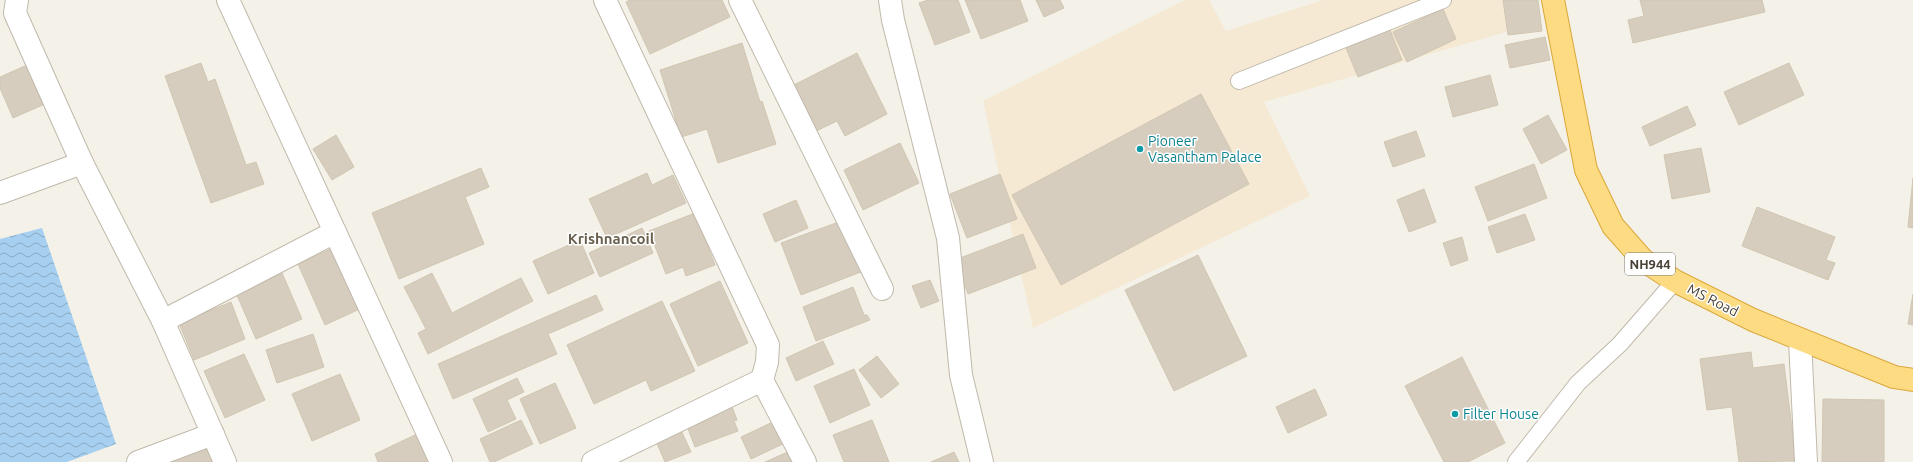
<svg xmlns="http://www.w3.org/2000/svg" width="1913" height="462" viewBox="0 0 1913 462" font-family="Ubuntu,sans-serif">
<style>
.commercial{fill:#f5e9d4}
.water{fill:url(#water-waves)}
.building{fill:#d6cdbe;stroke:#d0c6b1}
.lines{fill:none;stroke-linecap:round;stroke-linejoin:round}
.service-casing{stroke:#c0b9ab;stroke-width:18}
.minor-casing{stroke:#c0b9ab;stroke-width:24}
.tertiary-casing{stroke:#c0b9ab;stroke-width:24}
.trunk-casing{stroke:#dba73b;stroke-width:24}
.service{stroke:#fff;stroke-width:16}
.minor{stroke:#fff;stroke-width:22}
.tertiary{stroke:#fff;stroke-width:22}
.trunk{stroke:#fcdb82;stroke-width:22}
.culture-dot{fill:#0f9aa8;stroke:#fff;stroke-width:1.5}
.labels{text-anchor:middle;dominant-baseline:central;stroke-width:3;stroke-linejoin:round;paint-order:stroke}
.shield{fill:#fff;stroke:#7f7b73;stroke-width:1}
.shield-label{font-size:13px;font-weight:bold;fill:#484237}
.culture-label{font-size:14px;fill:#0d838f;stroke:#fff;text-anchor:start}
.street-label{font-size:14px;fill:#484237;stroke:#fff}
.neighbourhood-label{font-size:15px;font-weight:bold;fill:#6a604e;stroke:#fff}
</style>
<defs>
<pattern id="water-waves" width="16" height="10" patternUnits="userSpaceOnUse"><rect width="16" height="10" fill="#a6cff0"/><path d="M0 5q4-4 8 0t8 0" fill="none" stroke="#89aac3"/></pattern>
</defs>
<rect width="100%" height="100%" fill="#f4f1e9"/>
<!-- commercial -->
<polygon class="commercial" points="1185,0 1209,0 1226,31 1323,0 1527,0 1534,24 1264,102 1310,196 1033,328 983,101"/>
<!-- water -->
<polygon class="water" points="42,228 116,444 67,462 0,462 0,239"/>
<!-- building -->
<g class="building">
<polygon points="630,0 722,0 730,17 650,54 626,2"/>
<polygon points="928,0 958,0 970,32 935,45 919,3"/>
<polygon points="965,0 1020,0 1028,21 981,39"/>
<polygon points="1036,0 1060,0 1064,8 1044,17"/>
<polygon points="1503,0 1538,0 1542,31 1508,35"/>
<polygon points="1640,0 1762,0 1765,12 1633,43 1628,20 1644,16"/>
<polygon points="1443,9 1456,39 1407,62 1393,32"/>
<polygon points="1388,25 1402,60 1358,77 1344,43"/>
<polygon points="1545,37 1550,60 1510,68 1505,45"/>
<polygon points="742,43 760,102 762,101 776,144 718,163 707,129 681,137 660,70"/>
<polygon points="857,53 887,114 845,136 837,121 810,134 788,88"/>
<polygon points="36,61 54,100 13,118 0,88 0,77"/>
<polygon points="201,63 208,82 215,79 246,165 256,162 264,184 211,203 165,76"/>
<polygon points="1789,63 1804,95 1739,125 1724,92"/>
<polygon points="1490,75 1498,105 1453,117 1445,87"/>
<polygon points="1201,94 1249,184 1061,285 1012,195"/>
<polygon points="1687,106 1696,125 1650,146 1642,127"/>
<polygon points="1548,115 1567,150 1541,164 1523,129"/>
<polygon points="1416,131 1425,156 1393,167 1384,142"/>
<polygon points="336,135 354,167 332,180 313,149"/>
<polygon points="900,143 919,183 863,210 844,170"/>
<polygon points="1701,148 1710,192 1672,199 1664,155"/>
<polygon points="1534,164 1547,198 1488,221 1475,187"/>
<polygon points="481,168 489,187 465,197 484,244 399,279 372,213"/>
<polygon points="647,173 652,185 673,175 686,203 607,238 589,199"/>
<polygon points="1000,174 1017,219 967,238 950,194"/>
<polygon points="1913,178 1913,228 1908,227"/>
<polygon points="1424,189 1436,222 1409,232 1397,200"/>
<polygon points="796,200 808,228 775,242 763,214"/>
<polygon points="1757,207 1835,237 1826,260 1835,263 1828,280 1742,246"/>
<polygon points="695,213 715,265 686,276 683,267 666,274 649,231"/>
<polygon points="1525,214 1535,240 1497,253 1488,227"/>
<polygon points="847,219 866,270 801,295 781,243"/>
<polygon points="642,228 653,253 600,277 589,253"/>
<polygon points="1023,234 1036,268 968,294 955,260"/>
<polygon points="1462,237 1468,260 1451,266 1443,243"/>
<polygon points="580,240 594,273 548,294 533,261"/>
<polygon points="335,247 362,308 325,325 298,264"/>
<polygon points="1198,255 1247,356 1174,391 1125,290"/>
<polygon points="282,273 302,319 256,339 236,293"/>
<polygon points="432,273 452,313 521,278 533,301 428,354 418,333 426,329 404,287"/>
<polygon points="930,280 939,301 921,308 912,286"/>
<polygon points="720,281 748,343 698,366 670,304"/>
<polygon points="853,287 864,315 867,315 870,320 816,341 803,307"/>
<polygon points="1913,294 1913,325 1908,324"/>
<polygon points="596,295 603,310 548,334 557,354 453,399 438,364"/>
<polygon points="662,301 695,371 651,391 646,380 594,404 567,345"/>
<polygon points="231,302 245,339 194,360 179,323"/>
<polygon points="313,334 324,367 277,383 266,350"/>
<polygon points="823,341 834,364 796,381 786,358"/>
<polygon points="1751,352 1753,368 1784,364 1796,461 1739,462 1732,407 1707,410 1700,359"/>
<polygon points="244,354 265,400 225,418 204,371"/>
<polygon points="877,356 899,384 881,398 859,370"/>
<polygon points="1462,357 1505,443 1468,462 1444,462 1405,386"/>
<polygon points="854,369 870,405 830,423 814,386"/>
<polygon points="340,374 360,420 312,441 292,394"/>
<polygon points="517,378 524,392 507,400 516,419 488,432 473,399"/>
<polygon points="555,383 576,428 540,444 520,399"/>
<polygon points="1315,389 1327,415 1288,433 1276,407"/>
<polygon points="1823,399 1884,400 1884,462 1822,462"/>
<polygon points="731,404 737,420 734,421 738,431 695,447 685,421"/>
<polygon points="521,420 533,444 494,462 490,462 480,439"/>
<polygon points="872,420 889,462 844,462 833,435"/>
<polygon points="775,421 785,443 751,459 741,437"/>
<polygon points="680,428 691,452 665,462 655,439"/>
<polygon points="419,433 432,462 378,462 375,454"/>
<polygon points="211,444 218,462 165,462"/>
<polygon points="790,451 795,462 765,462"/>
<polygon points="954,452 959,462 931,462"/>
</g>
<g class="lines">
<!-- service casing -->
<g class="service-casing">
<g id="service">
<polyline points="1239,81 1443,0"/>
<polyline points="1516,462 1578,383 1620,344 1675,281"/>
</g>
</g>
<!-- minor casing -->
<g class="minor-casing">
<g id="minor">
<polyline points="17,0 15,13 82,163 163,321 225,462"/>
<polyline points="228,0 335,232"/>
<polyline points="605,0 768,345 767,362 762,380 805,462"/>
<polyline points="740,0 882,289"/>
<polyline points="0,193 82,163"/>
<polyline points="163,321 335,232 441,462"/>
<polyline points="1800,340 1806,462"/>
<polyline points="138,462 213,434"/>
<polyline points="593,462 762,380"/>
</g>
</g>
<!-- tertiary casing -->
<g class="tertiary-casing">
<polyline id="tertiary" points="890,0 893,20 948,238 961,375 982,462"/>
</g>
<!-- trunk casing -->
<g class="trunk-casing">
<polyline id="trunk" points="1553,0 1586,170 1613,226 1643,260 1675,281 1753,320 1894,377 1913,380"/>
</g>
<!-- service -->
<use href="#service" class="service"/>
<!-- minor -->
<use href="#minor" class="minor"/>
<!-- tertiary -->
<use href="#tertiary" class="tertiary"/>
<!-- trunk -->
<use href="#trunk" class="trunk"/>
</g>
<!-- markers -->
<g class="culture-dot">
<circle cx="1140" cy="149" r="4"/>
<circle cx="1455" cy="414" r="4"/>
</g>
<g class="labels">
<!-- shield labels -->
<rect class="shield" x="1625" y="253" width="50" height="22" rx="3"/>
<g class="shield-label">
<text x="1650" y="264">NH944</text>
</g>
<!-- culture labels -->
<g class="culture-label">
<text x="1148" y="141">Pioneer<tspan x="1148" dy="16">Vasantham Palace</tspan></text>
<text x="1463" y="414">Filter House</text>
</g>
<!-- street labels -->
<g class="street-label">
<text transform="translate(1713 300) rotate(27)">MS Road</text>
</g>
<!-- neighbourhood labels -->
<g class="neighbourhood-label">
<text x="611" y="238">Krishnancoil</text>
</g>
</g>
</svg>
